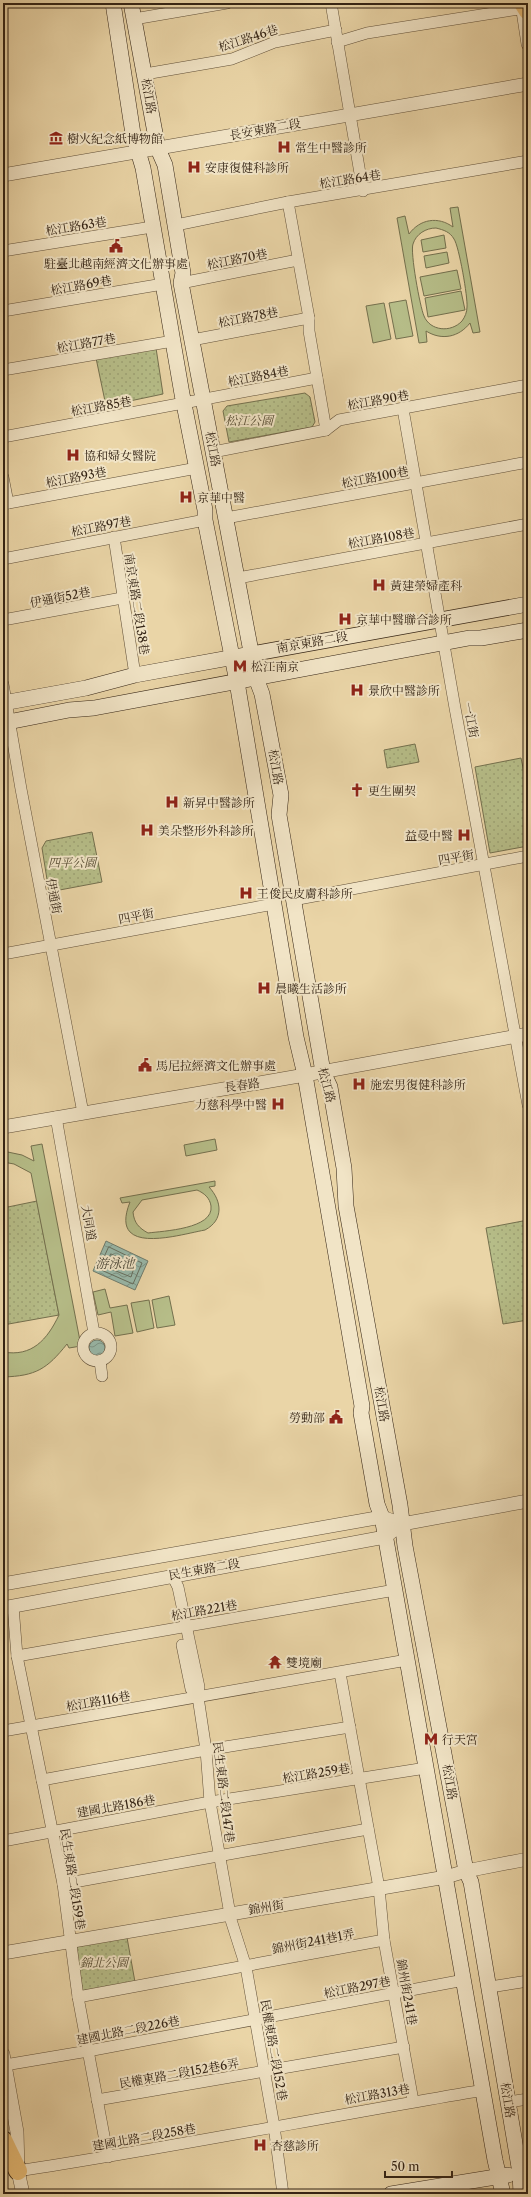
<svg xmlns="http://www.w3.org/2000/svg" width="531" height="2197" viewBox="0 0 531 2197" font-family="'Libre Caslon Text','Noto Serif TC',serif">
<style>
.green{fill:url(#green-dots);stroke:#74704e}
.pitch{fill:#b6bd88;stroke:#74704e;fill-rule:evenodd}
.water{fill:url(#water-waves);stroke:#707c6d}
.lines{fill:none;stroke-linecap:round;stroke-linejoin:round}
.shore{stroke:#666e5e;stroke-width:1}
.minor-casing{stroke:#615039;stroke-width:12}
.tertiary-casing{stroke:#615039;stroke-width:14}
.secondary-casing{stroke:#332314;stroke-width:16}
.trunk-casing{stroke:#332314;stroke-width:20}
.minor{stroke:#f1e4c6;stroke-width:11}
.tertiary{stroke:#f1e4c6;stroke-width:13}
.secondary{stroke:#f1e4c6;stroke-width:15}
.trunk{stroke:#e5ba74;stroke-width:18}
.labels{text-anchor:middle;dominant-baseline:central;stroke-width:4;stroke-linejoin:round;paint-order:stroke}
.street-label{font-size:12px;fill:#332314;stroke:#f1e4c6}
.poi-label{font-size:12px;fill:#332314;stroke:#f1e4c6;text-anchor:start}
.park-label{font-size:12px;font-style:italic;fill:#544a31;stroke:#f1e4c6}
.water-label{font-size:13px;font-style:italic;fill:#4c4839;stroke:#f1e4c6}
</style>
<defs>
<pattern id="green-dots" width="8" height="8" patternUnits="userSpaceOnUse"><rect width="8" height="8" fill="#b6bd88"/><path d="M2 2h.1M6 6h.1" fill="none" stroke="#9da274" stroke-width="1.8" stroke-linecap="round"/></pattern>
<pattern id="water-waves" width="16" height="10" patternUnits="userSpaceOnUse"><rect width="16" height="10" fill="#98b8a9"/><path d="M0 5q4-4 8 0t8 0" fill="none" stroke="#7d9588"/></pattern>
</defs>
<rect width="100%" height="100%" fill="#ead5a7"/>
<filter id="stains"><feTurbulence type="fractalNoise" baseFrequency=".005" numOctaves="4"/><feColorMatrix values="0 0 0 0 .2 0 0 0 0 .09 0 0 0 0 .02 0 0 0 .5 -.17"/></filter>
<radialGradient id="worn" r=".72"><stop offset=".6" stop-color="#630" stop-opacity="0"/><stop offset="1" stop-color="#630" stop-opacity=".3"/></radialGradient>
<!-- green -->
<g class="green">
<polygon points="156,348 163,394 106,406 96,358"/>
<polygon points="305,393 310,397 315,422 312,427 229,442 223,411 227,406"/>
<polygon points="415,744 419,762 387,768 384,750"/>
<polygon points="521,758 528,792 528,846 490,853 475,767"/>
<polygon points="92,832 102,882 49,892 42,848 46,841"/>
<polygon points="37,1201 59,1315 3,1325 3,1208"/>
<polygon points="528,1220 528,1320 503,1324 486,1228"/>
<polygon points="126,1932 135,1982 82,1991 73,1942"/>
</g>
<!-- pitch -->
<g class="pitch">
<path d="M 458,207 L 480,332 L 473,333 L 470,323 C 459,337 442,341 426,331 L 427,342 L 419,343 L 397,218 L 405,216 L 409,234 C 420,219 438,216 453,227 L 450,208 ZM 436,228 C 444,230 450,232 454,239 C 459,246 468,298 467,307 C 467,312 465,317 462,321 C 451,333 430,331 424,316 C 420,307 410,252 413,244 C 416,234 426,228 436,228 Z"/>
<polygon points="444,235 446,248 423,252 421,240"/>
<polygon points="447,252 449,263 426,268 424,256"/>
<polygon points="457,270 461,289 424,296 420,277"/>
<polygon points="461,291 465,310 428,317 425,298"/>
<polygon points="406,300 413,336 396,339 389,303"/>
<polygon points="384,303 391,339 373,343 366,306"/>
<polygon points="215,1139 217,1150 186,1156 184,1145"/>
<path d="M 42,1144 L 81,1346 L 69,1348 L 67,1344 C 47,1369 36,1376 3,1377 L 3,1352 C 32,1357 47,1340 59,1315 L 31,1173 L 14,1164 L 3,1162 L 3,1151 L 22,1155 L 34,1161 L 31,1146 Z"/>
<path d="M 215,1181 L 215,1186 L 209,1187 C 222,1201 224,1220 205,1230 C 178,1235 108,1257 130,1202 L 122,1203 L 120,1198 ZM 197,1190 C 204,1193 210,1198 211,1206 C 214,1229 163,1231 148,1233 C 139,1228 134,1223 133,1212 L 142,1200 Z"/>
<polygon points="105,1289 110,1308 127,1305 133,1333 115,1336 111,1312 98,1315 93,1292"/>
<polygon points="169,1296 175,1325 157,1328 152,1300"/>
<polygon points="149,1300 154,1328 137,1332 131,1303"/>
</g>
<!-- water -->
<g class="water">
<polygon points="106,1241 148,1261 135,1290 93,1271"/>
<circle cx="97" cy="1348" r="8"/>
</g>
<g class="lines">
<!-- shore -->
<g class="shore">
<polygon points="109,1247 142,1263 133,1284 99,1269"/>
<polygon points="111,1254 135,1265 131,1277 106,1267"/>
</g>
<!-- minor casing -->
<g class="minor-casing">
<g id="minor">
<polyline points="331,3 363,191"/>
<polyline points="134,19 227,3"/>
<polyline points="337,42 367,33 519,9"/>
<polyline points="145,74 232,59 275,42 336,30"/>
<polyline points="288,202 309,318 309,331 326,430"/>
<polyline points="176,225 288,202 528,161"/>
<polyline points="3,251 152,227"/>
<polyline points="181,283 298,260"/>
<polyline points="3,311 163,284"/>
<polyline points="192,340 309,318"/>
<polyline points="3,370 173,341"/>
<polyline points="403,409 455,708 528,1105"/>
<polyline points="3,437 317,378"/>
<polyline points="213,452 326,430 339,420 528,385"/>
<polyline points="3,477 8,503"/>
<polyline points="3,504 197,468"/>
<polyline points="226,518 528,462"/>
<polyline points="114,537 135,675"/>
<polyline points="3,559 205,520"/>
<polyline points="238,578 528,524"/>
<polyline points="3,620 122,598"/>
<polyline points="3,684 21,789 83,1113"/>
<polyline points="293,900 528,856"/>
<polyline points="3,954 274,904"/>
<polyline points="56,1117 94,1333"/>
<circle cx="97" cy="1347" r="14"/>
<polyline points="100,1361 102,1376"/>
<polyline points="172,1575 178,1587 199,1687 198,1697 206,1750 210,1802 231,1920 246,1967 274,2126 283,2194"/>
<polyline points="13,1606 17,1656 63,1884 78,1997 108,2157"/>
<polyline points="182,1645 191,1689 198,1697"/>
<polyline points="17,1656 395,1590"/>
<polyline points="340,1673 379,1888 384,1940 413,2101"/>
<polyline points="3,1731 407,1660"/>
<polyline points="42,1780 206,1750 350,1727"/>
<polyline points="3,1841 210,1802 426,1768"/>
<polyline points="63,1884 368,1829"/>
<polyline points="490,1987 528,1981"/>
<polyline points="78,1997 384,1940"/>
<polyline points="5,2065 88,2051 464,1980"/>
<polyline points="97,2100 404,2047"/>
<polyline points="508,2102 528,2099"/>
<path d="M 18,2171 C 174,2147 329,2116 484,2090"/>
</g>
</g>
<!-- tertiary casing -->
<g class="tertiary-casing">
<g id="tertiary">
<polyline points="523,11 528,44"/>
<polyline points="3,175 528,84"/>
<polyline points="3,1127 305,1075 528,1034"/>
<polyline points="3,1584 382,1517 402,1524 528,1501"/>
<polyline points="3,1608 385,1537 402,1524"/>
<polyline points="3,1953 446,1877 466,1871 528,1859"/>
<polyline points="3,2054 17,2132 18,2171 23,2194"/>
</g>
</g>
<!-- secondary casing -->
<g class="secondary-casing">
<g id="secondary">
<polyline points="113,3 133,134 143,168 182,394 205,510 205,520 237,682 296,1037 305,1075 362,1406 361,1413 377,1504 382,1517 495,2160 503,2194"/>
<polyline points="131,3 158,149 165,165 183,273 181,283 256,678 262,694 281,795 279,815 323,1072 330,1087 344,1168 346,1206 400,1505 405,1546 466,1871 471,1882 520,2173 521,2194"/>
<polyline points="3,703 86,688 135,675 528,604"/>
<polyline points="3,723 69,710 94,708 469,638 481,638 528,630"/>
<polyline points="391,2194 508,2175"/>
</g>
</g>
<!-- trunk casing -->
<g class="trunk-casing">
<g id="trunk">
<polyline points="523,3 528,11"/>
<polyline points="3,2140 18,2171"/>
</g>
</g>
<!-- minor -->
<use href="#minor" class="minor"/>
<!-- tertiary -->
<use href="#tertiary" class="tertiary"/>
<!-- secondary -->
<use href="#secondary" class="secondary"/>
<!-- trunk -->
<use href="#trunk" class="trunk"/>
</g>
<!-- icons -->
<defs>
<g id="museum-bare" transform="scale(1.08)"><path d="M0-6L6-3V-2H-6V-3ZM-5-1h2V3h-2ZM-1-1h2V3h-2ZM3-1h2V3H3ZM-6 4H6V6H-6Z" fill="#8f2418" stroke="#f1e4c6" stroke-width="2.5" paint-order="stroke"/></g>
<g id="hospital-bare" transform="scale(1.08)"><path d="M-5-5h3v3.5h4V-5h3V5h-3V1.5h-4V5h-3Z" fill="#8f2418" stroke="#f1e4c6" stroke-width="2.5" paint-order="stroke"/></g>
<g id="civic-bare" transform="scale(1.08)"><path d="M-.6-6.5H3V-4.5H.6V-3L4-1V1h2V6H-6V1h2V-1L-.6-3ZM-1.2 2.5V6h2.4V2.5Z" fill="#8f2418" stroke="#f1e4c6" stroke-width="2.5" paint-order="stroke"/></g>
<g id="metro-bare" transform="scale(1.08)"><path d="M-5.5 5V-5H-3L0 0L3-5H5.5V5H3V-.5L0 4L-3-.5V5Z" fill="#8f2418" stroke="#f1e4c6" stroke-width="2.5" paint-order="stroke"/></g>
<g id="church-bare" transform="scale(1.08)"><path d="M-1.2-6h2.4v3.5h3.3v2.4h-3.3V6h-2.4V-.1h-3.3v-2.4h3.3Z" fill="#8f2418" stroke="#f1e4c6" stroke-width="2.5" paint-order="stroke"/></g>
<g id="temple-bare" transform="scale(1.08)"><path d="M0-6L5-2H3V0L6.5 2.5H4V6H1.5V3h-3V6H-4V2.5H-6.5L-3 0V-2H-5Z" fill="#8f2418" stroke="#f1e4c6" stroke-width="2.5" paint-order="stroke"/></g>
</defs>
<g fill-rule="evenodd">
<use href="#museum-bare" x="56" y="138"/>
<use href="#hospital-bare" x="284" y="147"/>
<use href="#hospital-bare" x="194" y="167"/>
<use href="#civic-bare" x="116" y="246"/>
<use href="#hospital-bare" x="73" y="455"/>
<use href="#hospital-bare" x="186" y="497"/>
<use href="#hospital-bare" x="379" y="585"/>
<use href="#hospital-bare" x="345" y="619"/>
<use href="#metro-bare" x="240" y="666"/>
<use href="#hospital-bare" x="357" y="690"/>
<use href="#church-bare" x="357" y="790"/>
<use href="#hospital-bare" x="172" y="802"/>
<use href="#hospital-bare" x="147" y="830"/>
<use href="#hospital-bare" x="464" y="835"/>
<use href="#hospital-bare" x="246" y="893"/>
<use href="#hospital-bare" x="264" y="988"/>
<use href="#civic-bare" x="145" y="1065"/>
<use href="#hospital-bare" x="359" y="1084"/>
<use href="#hospital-bare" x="278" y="1104"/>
<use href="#civic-bare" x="336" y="1417"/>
<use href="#temple-bare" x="275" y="1662"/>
<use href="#metro-bare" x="431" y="1739"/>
<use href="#hospital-bare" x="260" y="2145"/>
</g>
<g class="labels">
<!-- street labels -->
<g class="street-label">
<text transform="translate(248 38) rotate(-18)">松江路46巷</text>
<text transform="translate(149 96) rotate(80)">松江路</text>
<text transform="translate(265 129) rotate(-10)">長安東路二段</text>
<text transform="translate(350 179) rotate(-9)">松江路64巷</text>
<text transform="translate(76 226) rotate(-9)">松江路63巷</text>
<text transform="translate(237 259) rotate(-11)">松江路70巷</text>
<text transform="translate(81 285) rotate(-10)">松江路69巷</text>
<text transform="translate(248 317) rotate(-11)">松江路78巷</text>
<text transform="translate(86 343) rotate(-10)">松江路77巷</text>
<text transform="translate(258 376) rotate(-11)">松江路84巷</text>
<text transform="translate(378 400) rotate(-10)">松江路90巷</text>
<text transform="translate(101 406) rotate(-10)">松江路85巷</text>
<text transform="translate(213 449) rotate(79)">松江路</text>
<text transform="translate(76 477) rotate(-11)">松江路93巷</text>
<text transform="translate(375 477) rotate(-11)">松江路100巷</text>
<text transform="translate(101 526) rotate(-11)">松江路97巷</text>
<text transform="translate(381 538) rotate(-10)">松江路108巷</text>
<text transform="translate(60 597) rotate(-11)">伊通街52巷</text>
<text transform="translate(137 604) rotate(81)">南京東路二段138巷</text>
<text transform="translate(312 642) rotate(-10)">南京東路二段</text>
<text transform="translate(471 720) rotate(79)">一江街</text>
<text transform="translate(276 767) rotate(80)">松江路</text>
<text transform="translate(456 857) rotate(-10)">四平街</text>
<text transform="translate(54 896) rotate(79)">伊通街</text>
<text transform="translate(136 916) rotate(-11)">四平街</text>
<text transform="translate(242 1085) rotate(-8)">長春路</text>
<text transform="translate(327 1085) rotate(75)">松江路</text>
<text transform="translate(89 1223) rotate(80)">大同道</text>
<text transform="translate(382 1404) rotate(80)">松江路</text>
<text transform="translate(204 1569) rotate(-10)">民生東路二段</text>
<text transform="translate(204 1610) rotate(-10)">松江路221巷</text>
<text transform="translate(98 1701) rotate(-10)">松江路116巷</text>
<text transform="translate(316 1773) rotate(-9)">松江路259巷</text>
<text transform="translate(450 1782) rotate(80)">松江路</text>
<text transform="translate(224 1792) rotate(83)">民生東路二段147巷</text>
<text transform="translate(116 1806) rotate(-10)">建國北路186巷</text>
<text transform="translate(73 1879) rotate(81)">民生東路二段159巷</text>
<text transform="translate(266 1907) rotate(-9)">錦州街</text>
<text transform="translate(313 1941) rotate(-11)">錦州街241巷1弄</text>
<text transform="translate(357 1987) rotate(-11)">松江路297巷</text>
<text transform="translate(407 1992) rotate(80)">錦州街241巷</text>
<text transform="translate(128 2030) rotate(-11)">建國北路二段226巷</text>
<text transform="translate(274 2050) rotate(80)">民權東路二段152巷</text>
<text transform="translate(179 2073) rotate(-10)">民權東路二段152巷6弄</text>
<text transform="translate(377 2094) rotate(-10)">松江路313巷</text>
<text transform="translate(508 2100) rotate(81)">松江路</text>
<text transform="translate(144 2137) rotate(-10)">建國北路二段258巷</text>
</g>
<!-- poi labels -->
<g class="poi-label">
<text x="67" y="138">樹火紀念紙博物館</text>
<text x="295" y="147">常生中醫診所</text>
<text x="205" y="167">安康復健科診所</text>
<text x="116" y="263" text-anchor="middle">駐臺北越南經濟文化辦事處</text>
<text x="84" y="455">協和婦女醫院</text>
<text x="197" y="497">京華中醫</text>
<text x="390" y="585">黃建榮婦產科</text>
<text x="356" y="619">京華中醫聯合診所</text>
<text x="251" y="666">松江南京</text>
<text x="368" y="690">景欣中醫診所</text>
<text x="368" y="790">更生團契</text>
<text x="183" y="802">新昇中醫診所</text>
<text x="158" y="830">美朵整形外科診所</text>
<text x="453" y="835" text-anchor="end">益曼中醫</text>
<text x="257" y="893">王俊民皮膚科診所</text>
<text x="275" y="988">晨曦生活診所</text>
<text x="156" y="1065">馬尼拉經濟文化辦事處</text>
<text x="370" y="1084">施宏男復健科診所</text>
<text x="267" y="1104" text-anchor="end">力慈科學中醫</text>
<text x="325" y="1417" text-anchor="end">勞動部</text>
<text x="286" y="1662">雙境廟</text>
<text x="442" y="1739">行天宮</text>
<text x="271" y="2145">杏慈診所</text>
</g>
<!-- park labels -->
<g class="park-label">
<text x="249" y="420">松江公園</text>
<text x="72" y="862">四平公園</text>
<text x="104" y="1962">錦北公園</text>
</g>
<!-- water labels -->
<g class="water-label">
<text x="115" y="1263">游泳池</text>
</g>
</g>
<!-- margin -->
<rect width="531" height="2197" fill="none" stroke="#ead5a7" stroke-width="16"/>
<rect x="4" y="4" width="523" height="2189" fill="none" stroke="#332314" stroke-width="2"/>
<rect x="8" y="8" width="515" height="2181" fill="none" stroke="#332314"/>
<!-- scale -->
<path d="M385 2171v6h67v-6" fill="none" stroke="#332314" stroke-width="2"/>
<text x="391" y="2171" font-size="12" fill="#332314" stroke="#f1e4c6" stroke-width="3" paint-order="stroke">50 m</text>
<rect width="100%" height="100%" filter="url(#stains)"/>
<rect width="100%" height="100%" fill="url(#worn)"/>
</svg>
